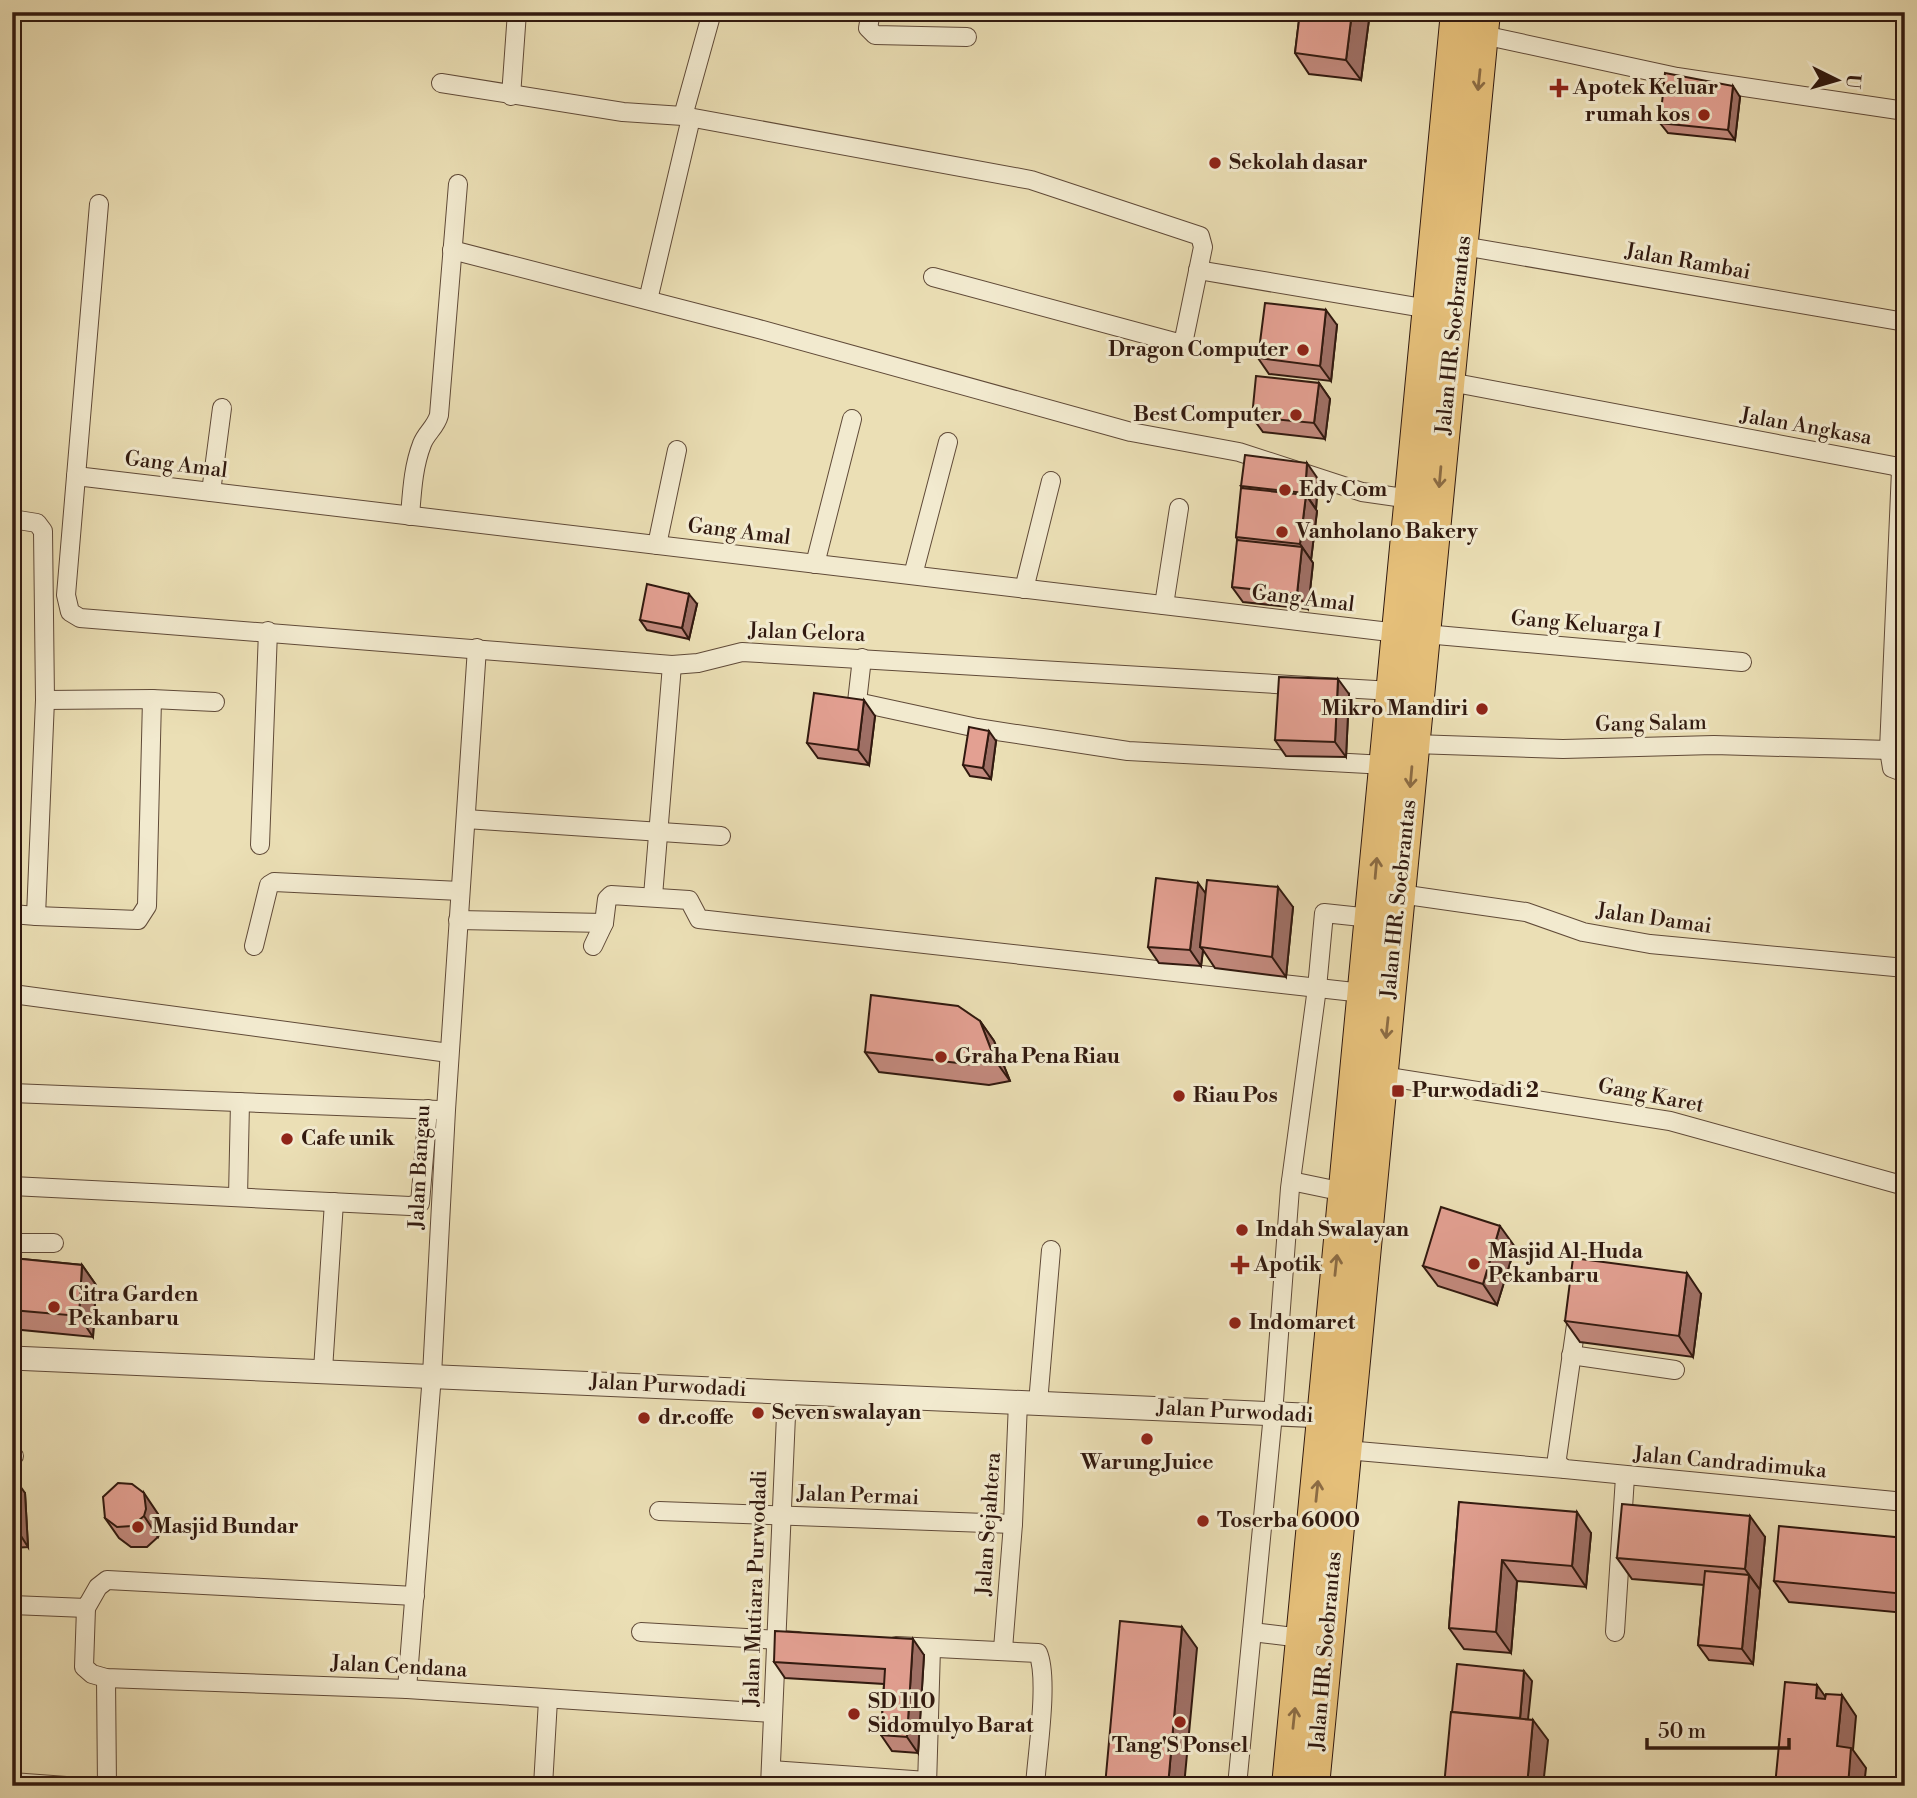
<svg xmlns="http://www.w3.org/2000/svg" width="1917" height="1798" viewBox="0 0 1917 1798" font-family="'Libre Bodoni',serif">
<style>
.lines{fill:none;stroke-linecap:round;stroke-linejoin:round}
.minor-casing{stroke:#604a38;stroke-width:20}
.tertiary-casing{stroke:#604a38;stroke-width:25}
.primary-casing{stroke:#31190f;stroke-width:32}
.minor{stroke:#f2eacf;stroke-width:18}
.tertiary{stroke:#f2eacf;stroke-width:23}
.primary{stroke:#e6c07a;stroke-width:30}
.wall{fill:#c38a7e;stroke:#31190f;stroke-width:2}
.shaded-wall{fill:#9f7066;stroke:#31190f;stroke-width:2}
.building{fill:#e3a092;stroke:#31190f;stroke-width:2}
.oneway{stroke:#8c6c44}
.poi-dot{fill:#8f2418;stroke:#f2eacf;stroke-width:2.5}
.labels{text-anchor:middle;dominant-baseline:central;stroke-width:6;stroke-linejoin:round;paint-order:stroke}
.poi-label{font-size:21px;font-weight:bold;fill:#31190f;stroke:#f2eacf;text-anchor:start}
.street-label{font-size:21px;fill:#31190f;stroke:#f2eacf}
</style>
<rect width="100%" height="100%" fill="#ebdfb5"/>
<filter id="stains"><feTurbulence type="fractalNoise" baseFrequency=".00286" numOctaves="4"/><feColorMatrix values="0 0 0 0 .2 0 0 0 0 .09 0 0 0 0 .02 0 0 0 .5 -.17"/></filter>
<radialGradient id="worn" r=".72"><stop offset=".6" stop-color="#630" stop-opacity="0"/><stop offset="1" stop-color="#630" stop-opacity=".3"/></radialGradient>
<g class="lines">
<!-- minor casing -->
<g class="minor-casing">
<g id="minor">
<polyline points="871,12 868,28 875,35 967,37"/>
<polyline points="1483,35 1677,77 1905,111"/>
<polyline points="441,83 623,112 683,116 1031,180 1200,236 1203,247 1184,339 1178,343 933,277"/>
<polyline points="511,96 517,12"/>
<polyline points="683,116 712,12"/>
<polyline points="99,204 66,595 70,612 80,618 672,665 698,663 742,652 1392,691"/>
<polyline points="1463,246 1905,322"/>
<polyline points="452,250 755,328 1131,432 1239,452 1362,492 1411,499"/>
<polyline points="1198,270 1429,309"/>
<polyline points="648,300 691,118"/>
<polyline points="1450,382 1894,466 1901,470 1889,750 1892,768 1905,773"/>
<polyline points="76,476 1398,633"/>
<polyline points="211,492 222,408"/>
<path d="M 410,516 C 412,492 413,467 422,444 C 426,433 436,427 439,415 L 458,184"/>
<polyline points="12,519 37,523 43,531 45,700 36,916 12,914"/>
<polyline points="657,545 677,450"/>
<polyline points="815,564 852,419"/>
<polyline points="913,575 948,442"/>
<polyline points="1024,589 1051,481"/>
<polyline points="1164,605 1179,508"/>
<polyline points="1425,634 1742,662"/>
<polyline points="862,658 857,702 977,728 1128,751 1386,765"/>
<polyline points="45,700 152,699 215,702"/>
<polyline points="1414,744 1563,749 1714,745 1889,750"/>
<polyline points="466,819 721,836"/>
<polyline points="260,845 268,631"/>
<polyline points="1400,894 1526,912 1583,932 1650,944 1905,968"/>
<polyline points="653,896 672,665"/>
<polyline points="36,916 138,920 147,906 152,699"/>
<polyline points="458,920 604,923"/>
<polyline points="254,946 269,885 274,882 460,891"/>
<polyline points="593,946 604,923 607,899 611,895 689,900 699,919 1363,993"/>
<polyline points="20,995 449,1053"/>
<polyline points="1382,1076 1670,1121 1905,1186"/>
<polyline points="12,1093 439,1110"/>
<polyline points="1291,1181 1344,1192"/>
<polyline points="12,1186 410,1206 420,1203 428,1109"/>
<polyline points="238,1197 240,1102"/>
<polyline points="12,1243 54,1243"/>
<polyline points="1578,1311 1557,1458 1558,1464 1565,1469 1905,1502"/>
<polyline points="1571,1355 1675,1370"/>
<polyline points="323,1370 334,1202"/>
<polyline points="1038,1403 1051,1250"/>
<polyline points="1346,1450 1565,1469"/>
<polyline points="12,1456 14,1456"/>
<polyline points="659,1511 1013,1524"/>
<polyline points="12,1605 86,1608 98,1587 107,1580 415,1596"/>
<polyline points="86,1608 84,1667 92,1674 106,1678 407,1689 773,1713"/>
<polyline points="641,1632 798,1641"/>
<polyline points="1252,1632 1302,1638"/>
<polyline points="1615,1632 1625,1477"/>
<path d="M 896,1646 L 1038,1653 C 1049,1679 1037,1754 1035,1786"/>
<polyline points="1003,1649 1013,1524 1018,1402"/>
<polyline points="106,1678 107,1786"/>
<polyline points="407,1689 432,1375 446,1110 477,648"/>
<polyline points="771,1770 927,1781"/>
<polyline points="12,1782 66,1786"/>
<polyline points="543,1786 548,1700"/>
<polyline points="770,1786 787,1392"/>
<polyline points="927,1786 931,1648"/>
<polyline points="1237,1786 1273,1414 1290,1188 1317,988 1324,913 1371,918"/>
</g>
</g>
<!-- tertiary casing -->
<g class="tertiary-casing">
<polyline id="tertiary" points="12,1358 1324,1416"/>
</g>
<!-- primary casing -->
<g class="primary-casing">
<g id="primary">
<polyline points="1287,1786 1456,12"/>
<polyline points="1314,1786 1485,12"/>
</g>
</g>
<!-- minor -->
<use href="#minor" class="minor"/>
<!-- tertiary -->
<use href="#tertiary" class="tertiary"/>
<!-- primary -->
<use href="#primary" class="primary"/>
</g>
<!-- wall -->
<g class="wall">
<polygon points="1300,12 1370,12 1361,80 1309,74 1295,53"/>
<polygon points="1740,97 1735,140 1668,133 1660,123"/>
<polygon points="1337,325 1331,381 1269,374 1258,358"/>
<polygon points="1319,383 1330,399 1325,439 1263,432 1252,417"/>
<polygon points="1318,479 1316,509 1315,509 1317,511 1311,560 1313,563 1308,609 1243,602 1232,587 1238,541 1236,537 1243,488 1241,486"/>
<polygon points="697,604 689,639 647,630 640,620"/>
<polygon points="1349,694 1346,757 1286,756 1275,740"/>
<polygon points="875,716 869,765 818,758 807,743"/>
<polygon points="996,741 991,779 970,776 963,765"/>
<polygon points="1198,883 1205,893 1293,907 1286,977 1215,968 1203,950 1201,966 1159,963 1148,947"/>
<polygon points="980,1021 994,1041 1010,1081 989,1085 879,1072 865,1052"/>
<polygon points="1515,1247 1497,1305 1438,1286 1423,1266"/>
<polygon points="12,1258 82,1265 96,1285 93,1337 12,1329"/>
<polygon points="1701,1294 1693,1357 1580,1342 1565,1321"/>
<polygon points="12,1483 25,1493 28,1547 12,1548"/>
<polygon points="1459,1502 1591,1533 1586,1587 1517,1581 1511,1653 1464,1649 1449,1628"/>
<polygon points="158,1514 161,1529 158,1537 147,1547 131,1547 119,1538 105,1518"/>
<polygon points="1765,1537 1753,1664 1709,1660 1698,1645 1704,1585 1632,1579 1617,1558"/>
<polygon points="1905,1538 1905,1613 1789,1602 1774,1581"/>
<polygon points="924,1655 918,1753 892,1751 881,1735 884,1684 785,1678 774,1662"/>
</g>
<!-- shaded-wall -->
<g class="shaded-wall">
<polygon points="1352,12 1370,12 1361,80 1346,60"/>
<polygon points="1733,86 1740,97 1735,140 1728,130"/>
<polygon points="1326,310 1337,325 1331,381 1320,366"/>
<polygon points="1319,383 1330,399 1325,439 1314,423"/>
<polygon points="1307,463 1318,479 1316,509 1305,493"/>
<polygon points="1306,495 1317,511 1311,560 1300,544"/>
<polygon points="1302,547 1313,563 1308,609 1297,594"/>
<polygon points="689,594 697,604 689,639 682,628"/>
<polygon points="1338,679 1349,694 1346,757 1335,742"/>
<polygon points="864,700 875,716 869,765 858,750"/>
<polygon points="989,731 996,741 991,779 983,768"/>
<polygon points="1198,883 1209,898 1200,947 1203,950 1201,966 1190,950"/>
<polygon points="1278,887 1293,907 1286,977 1272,957"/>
<polygon points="980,1021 994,1041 1010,1081 995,1060"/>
<polygon points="1500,1226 1515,1247 1497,1305 1483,1284"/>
<polygon points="82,1265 96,1285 93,1337 79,1316"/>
<polygon points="1687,1273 1701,1294 1693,1357 1679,1336"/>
<polygon points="18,1483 25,1493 28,1547 21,1536"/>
<polygon points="144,1493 158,1514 161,1529 158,1537 144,1516"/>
<polygon points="1577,1512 1591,1533 1586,1587 1572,1566"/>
<polygon points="1750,1516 1765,1537 1760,1590 1745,1569"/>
<polygon points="1502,1560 1517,1581 1511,1653 1496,1632"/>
<polygon points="1749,1575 1760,1590 1753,1664 1742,1649"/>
<polygon points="1182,1627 1197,1648 1184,1786 1168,1786"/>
<polygon points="913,1639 924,1655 918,1753 907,1737"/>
<polygon points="1524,1671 1532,1681 1527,1729 1520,1719"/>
<polygon points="1817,1685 1832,1706 1816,1698"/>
<polygon points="1842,1695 1856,1716 1853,1750 1866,1768 1864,1786 1848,1786 1837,1746"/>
<polygon points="1533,1720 1548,1740 1543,1786 1527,1786"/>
</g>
<!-- building -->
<g class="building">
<polygon points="1300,12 1352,12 1346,60 1295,53"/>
<polygon points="1665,73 1733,86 1728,130 1660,123"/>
<polygon points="1265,303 1326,310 1320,366 1258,358"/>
<polygon points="1256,376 1319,383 1314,423 1252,417"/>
<polygon points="1245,455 1307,463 1305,493 1241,486"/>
<polygon points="1241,488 1306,495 1300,544 1236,537"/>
<polygon points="1237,540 1302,547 1297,594 1232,587"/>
<polygon points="647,584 689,594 682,628 640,620"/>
<polygon points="1279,677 1338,679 1335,742 1275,740"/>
<polygon points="814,693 864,700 858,750 807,743"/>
<polygon points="969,727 989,731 983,768 963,765"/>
<polygon points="1156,878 1198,883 1190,950 1148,947"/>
<polygon points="1207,880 1278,887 1272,957 1200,947"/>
<polygon points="871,995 958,1006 980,1021 995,1060 975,1065 865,1052"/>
<polygon points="1441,1207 1500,1226 1483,1284 1423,1266"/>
<polygon points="12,1258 82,1265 79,1316 12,1310"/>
<polygon points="1573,1258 1687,1273 1679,1336 1565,1321"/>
<polygon points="12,1483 18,1483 21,1536 12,1537"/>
<polygon points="118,1483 132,1484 144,1493 146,1509 144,1516 132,1526 117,1527 105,1518 103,1497"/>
<polygon points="1459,1502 1577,1512 1572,1566 1502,1560 1496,1632 1449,1628"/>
<polygon points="1622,1504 1750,1516 1745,1569 1617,1558"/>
<polygon points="1779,1526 1905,1538 1905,1594 1774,1581"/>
<polygon points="1705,1571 1749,1575 1742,1649 1698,1645"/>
<polygon points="1120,1621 1182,1627 1168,1786 1105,1786"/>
<polygon points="775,1631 913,1639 907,1737 881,1735 885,1669 774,1662"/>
<polygon points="1457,1664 1524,1671 1520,1718 1452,1712"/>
<polygon points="1785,1682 1817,1685 1816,1698 1825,1699 1826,1694 1842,1695 1837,1746 1851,1748 1848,1786 1775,1786"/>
<polygon points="1451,1712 1533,1720 1527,1786 1444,1786"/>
</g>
<!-- one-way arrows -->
<defs><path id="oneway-shaft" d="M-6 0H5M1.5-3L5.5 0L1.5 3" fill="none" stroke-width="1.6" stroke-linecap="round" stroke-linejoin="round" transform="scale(1.75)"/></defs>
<g class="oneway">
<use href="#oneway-shaft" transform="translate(1479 80) rotate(96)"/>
<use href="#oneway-shaft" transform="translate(1440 477) rotate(95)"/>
<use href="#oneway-shaft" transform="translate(1411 777) rotate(95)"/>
<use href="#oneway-shaft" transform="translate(1376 868) rotate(-85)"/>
<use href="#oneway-shaft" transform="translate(1387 1028) rotate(96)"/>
<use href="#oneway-shaft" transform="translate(1336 1265) rotate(-84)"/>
<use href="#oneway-shaft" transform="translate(1317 1491) rotate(-84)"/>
<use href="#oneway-shaft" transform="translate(1294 1718) rotate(-84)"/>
</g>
<!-- markers -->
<g class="poi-dot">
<path d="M1555.5 77.5h7v7h7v7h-7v7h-7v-7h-7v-7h7z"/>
<circle cx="1704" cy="115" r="7"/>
<circle cx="1215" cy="163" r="7"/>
<circle cx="1303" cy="350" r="7"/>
<circle cx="1296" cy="415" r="7"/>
<circle cx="1285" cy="490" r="7"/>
<circle cx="1282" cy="532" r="7"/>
<circle cx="1482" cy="709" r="7"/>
<circle cx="941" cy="1057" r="7"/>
<rect x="1391" y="1084" width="14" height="14" rx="3.5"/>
<circle cx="1179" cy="1096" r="7"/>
<circle cx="287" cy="1139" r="7"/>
<circle cx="1242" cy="1230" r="7"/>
<circle cx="1474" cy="1264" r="7"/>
<path d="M1236.5 1254.5h7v7h7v7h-7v7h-7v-7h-7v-7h7z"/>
<circle cx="54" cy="1307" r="7"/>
<circle cx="1235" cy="1323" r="7"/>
<circle cx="758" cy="1413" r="7"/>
<circle cx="644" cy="1418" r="7"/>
<circle cx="1147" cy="1439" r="7"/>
<circle cx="1203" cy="1521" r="7"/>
<circle cx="138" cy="1527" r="7"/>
<circle cx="854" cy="1714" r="7"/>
<circle cx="1180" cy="1722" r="7"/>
</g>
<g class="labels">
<!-- poi labels -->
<g class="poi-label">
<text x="1573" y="88">Apotek Keluar</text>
<text x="1690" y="115" text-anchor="end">rumah kos</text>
<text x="1229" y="163">Sekolah dasar</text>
<text x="1289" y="350" text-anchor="end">Dragon Computer</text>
<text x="1282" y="415" text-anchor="end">Best Computer</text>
<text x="1299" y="490">Edy Com</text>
<text x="1296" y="532">Vanholano Bakery</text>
<text x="1468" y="709" text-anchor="end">Mikro Mandiri</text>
<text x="955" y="1057">Graha Pena Riau</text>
<text x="1412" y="1091">Purwodadi 2</text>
<text x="1193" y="1096">Riau Pos</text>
<text x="301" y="1139">Cafe unik</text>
<text x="1256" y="1230">Indah Swalayan</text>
<text x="1488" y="1252">Masjid Al-Huda<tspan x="1488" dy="24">Pekanbaru</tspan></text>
<text x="1254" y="1265">Apotik</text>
<text x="68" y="1295">Citra Garden<tspan x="68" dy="24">Pekanbaru</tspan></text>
<text x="1249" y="1323">Indomaret</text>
<text x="772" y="1413">Seven swalayan</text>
<text x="658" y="1418">dr.coffe</text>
<text x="1147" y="1463" text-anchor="middle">Warung Juice</text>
<text x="1217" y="1521">Toserba 6000</text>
<text x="152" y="1527">Masjid Bundar</text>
<text x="868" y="1702">SD 110<tspan x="868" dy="24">Sidomulyo Barat</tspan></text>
<text x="1180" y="1746" text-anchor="middle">Tang'S Ponsel</text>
</g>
<!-- street labels -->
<g class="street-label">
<text transform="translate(1688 262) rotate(10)">Jalan Rambai</text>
<text transform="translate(1454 335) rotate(-84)">Jalan HR. Soebrantas</text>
<text transform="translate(1806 427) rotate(10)">Jalan Angkasa</text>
<text transform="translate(176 465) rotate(7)">Gang Amal</text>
<text transform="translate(739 532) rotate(7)">Gang Amal</text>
<text transform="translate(1303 599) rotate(7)">Gang Amal</text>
<text transform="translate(1586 625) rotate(5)">Gang Keluarga I</text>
<text transform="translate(807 633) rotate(2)">Jalan Gelora</text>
<text transform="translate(1651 724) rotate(-1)">Gang Salam</text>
<text transform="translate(1399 899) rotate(-84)">Jalan HR. Soebrantas</text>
<text transform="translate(1654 919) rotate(8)">Jalan Damai</text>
<text transform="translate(1651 1096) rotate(11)">Gang Karet</text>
<text transform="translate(420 1167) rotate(-87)">Jalan Bangau</text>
<text transform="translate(668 1386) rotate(3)">Jalan Purwodadi</text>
<text transform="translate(1235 1412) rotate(3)">Jalan Purwodadi</text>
<text transform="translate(1730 1463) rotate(5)">Jalan Candradimuka</text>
<text transform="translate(858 1496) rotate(2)">Jalan Permai</text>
<text transform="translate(989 1524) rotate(-86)">Jalan Sejahtera</text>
<text transform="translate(756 1588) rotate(-88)">Jalan Mutiara Purwodadi</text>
<text transform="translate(1326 1651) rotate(-85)">Jalan HR. Soebrantas</text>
<text transform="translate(399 1667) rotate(3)">Jalan Cendana</text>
</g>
</g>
<!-- margin -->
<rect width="1917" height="1798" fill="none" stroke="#ebdfb5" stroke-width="42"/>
<rect x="14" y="14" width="1889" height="1770" fill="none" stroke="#31190f" stroke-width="3.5"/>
<rect x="21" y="21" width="1875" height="1756" fill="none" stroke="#31190f" stroke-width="2"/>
<!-- north arrow -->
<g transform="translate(1837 80) rotate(95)" stroke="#f2eacf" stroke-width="5" paint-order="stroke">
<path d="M0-5L12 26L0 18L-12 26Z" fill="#31190f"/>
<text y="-10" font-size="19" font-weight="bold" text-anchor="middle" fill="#31190f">U</text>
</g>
<!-- scale -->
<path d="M1647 1738v10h142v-10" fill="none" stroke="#31190f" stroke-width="3.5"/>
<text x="1658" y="1738" font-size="21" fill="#31190f" stroke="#f2eacf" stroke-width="5" paint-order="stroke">50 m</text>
<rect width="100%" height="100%" filter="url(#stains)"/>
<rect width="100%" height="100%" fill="url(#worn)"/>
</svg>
